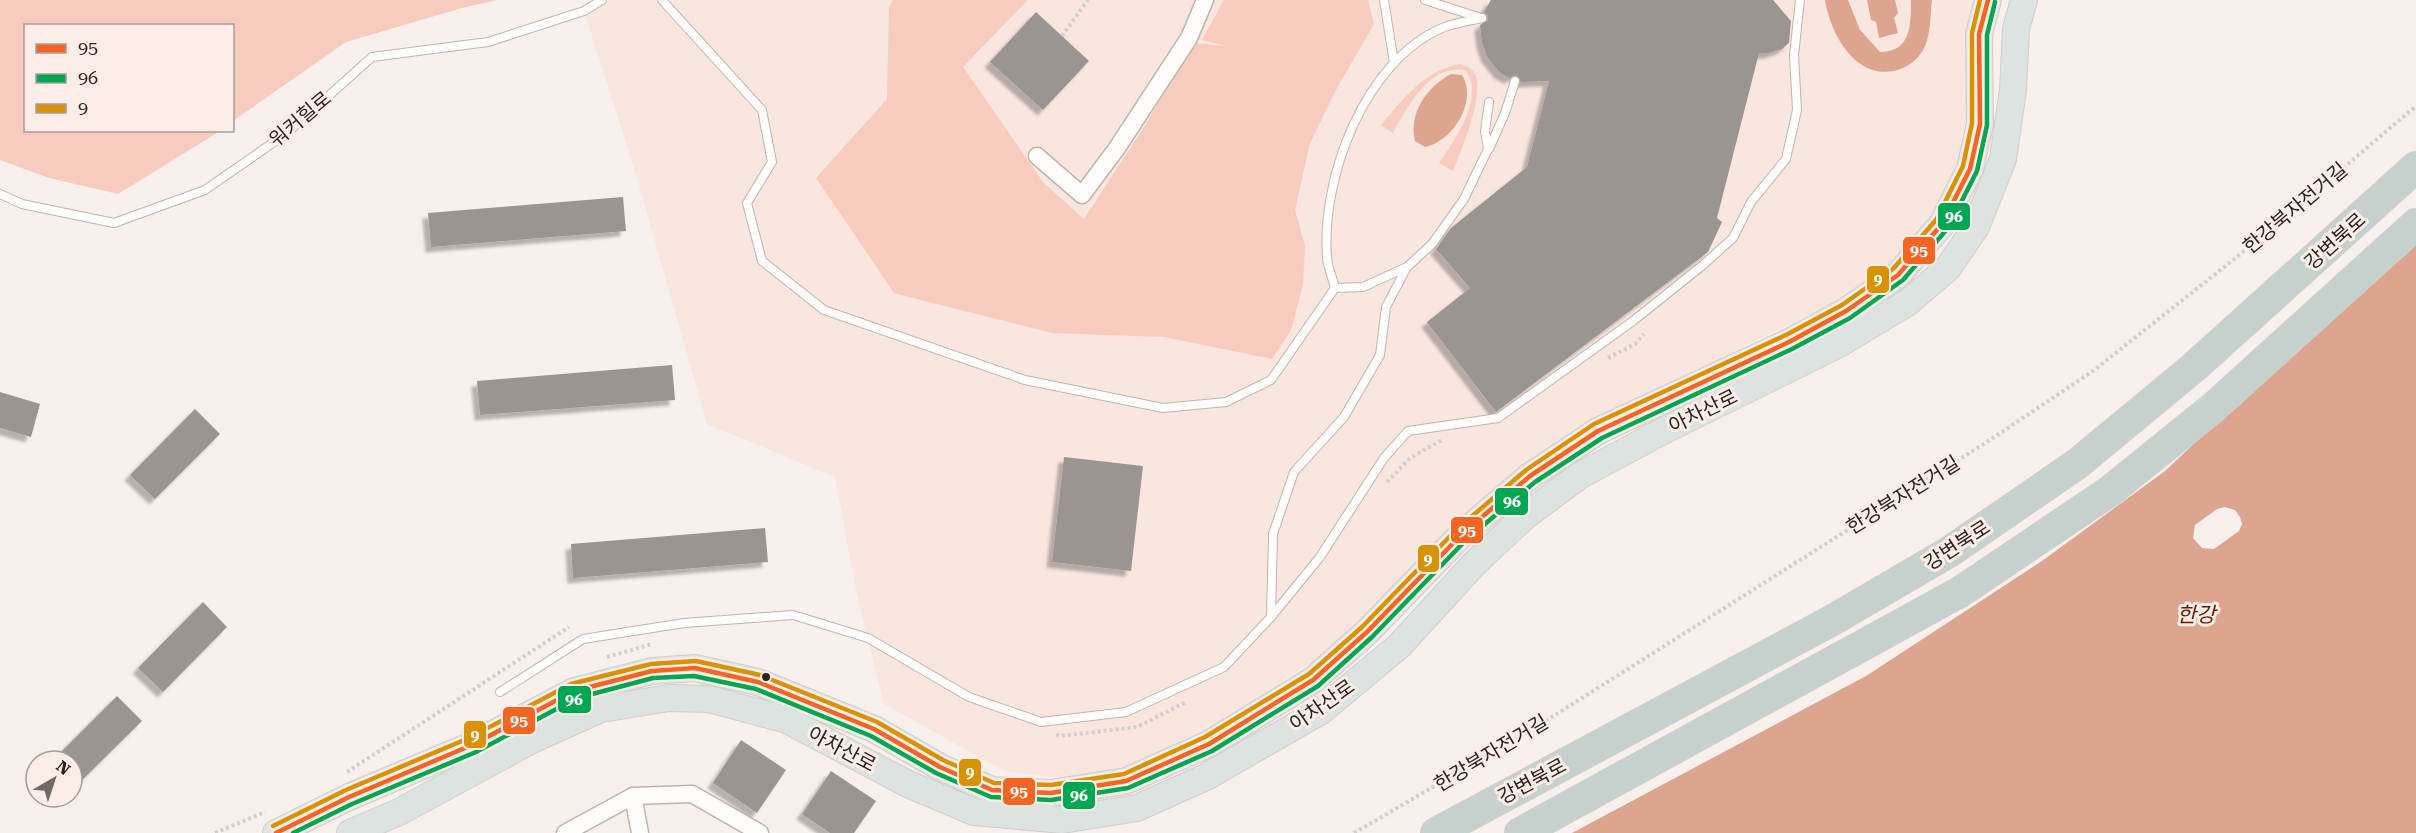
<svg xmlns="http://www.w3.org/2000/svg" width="2416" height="833" viewBox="0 0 2416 833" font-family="'Roboto Serif','Noto Sans KR',serif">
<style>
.built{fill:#f9e6df}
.green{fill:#f7ccbe}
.water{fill:#dda490}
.pier{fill:#f8f0ed}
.building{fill:#9b9592;filter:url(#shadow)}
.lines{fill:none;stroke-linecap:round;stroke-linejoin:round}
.lane-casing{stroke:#bcb5b2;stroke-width:10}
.street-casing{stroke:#bcb5b2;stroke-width:19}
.primary-casing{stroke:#d2cdcc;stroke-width:28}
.highway-casing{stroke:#d2cdcc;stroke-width:32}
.path{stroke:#d1cfce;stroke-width:4;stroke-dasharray:3 3;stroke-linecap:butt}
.lane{stroke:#fefdfc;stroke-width:8}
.street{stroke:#fefdfc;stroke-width:16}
.primary{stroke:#dce3e0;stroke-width:26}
.highway{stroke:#c6d1ce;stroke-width:30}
.bus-1-casing{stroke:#fdede8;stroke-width:9}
.bus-2-casing{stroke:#fdede8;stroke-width:9}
.bus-3-casing{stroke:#fdede8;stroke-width:9}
.bus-1{stroke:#f26522;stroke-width:4.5}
.bus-2{stroke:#00a651;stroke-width:4.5}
.bus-3{stroke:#d89205;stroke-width:4.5}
.bus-dot{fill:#2a2320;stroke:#fdede8;stroke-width:2}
.labels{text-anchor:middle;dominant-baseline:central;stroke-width:6;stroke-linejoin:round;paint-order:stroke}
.street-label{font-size:20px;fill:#2a2320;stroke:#fdede8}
.water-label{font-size:21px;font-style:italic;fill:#621a00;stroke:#fdede8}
.line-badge{stroke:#fdede8;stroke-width:2}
.badge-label{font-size:16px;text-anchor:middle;font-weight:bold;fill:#fff}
</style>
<defs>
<filter id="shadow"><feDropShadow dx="-5.5" dy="5.5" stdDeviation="1.5" flood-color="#0004"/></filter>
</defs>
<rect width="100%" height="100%" fill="#f8f0ed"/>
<!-- built -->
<polygon class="built" points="599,0 1978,0 1970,118 1961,163 1918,237 1866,287 1594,420 1460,520 1331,649 1201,734 1123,767 1067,779 1004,771 884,704 857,595 835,477 707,424 635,171 584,11"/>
<!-- green -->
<g class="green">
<polygon points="0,0 497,0 462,8 346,42 233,121 232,26 26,26 26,130 220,131 118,194 49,178 0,160"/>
<polygon points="893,0 1028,0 963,67 1043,182 1084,219 1144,127 1194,43 1225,46 1202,40 1224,0 1368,0 1374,24 1337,88 1310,143 1295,210 1305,246 1303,285 1291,330 1272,359 1164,337 1052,333 894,293 816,178 887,99 889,7"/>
<path d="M 1460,64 C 1466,66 1472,68 1475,74 C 1485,94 1461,151 1453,171 L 1439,163 C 1455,141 1486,95 1465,70 C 1429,64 1407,107 1393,133 L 1381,125 C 1403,99 1425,70 1460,64 Z"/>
</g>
<!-- water -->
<g class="water">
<path d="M 1825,0 L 1848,0 L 1860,30 L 1880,52 C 1911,52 1911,25 1911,0 L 1932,0 C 1930,15 1931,32 1925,46 C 1921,56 1912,64 1903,68 C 1859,86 1831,37 1825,0 Z"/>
<polygon points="1867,0 1895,0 1898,13 1894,18 1898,33 1879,38 1876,22 1871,20"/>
<path d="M 1451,74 L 1462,75 C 1478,101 1453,141 1425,147 L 1415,141 C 1408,113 1427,87 1451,74 Z"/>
<polygon points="2416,141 2416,833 1417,833 1880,566 2066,440 2298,248"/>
</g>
<!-- pier -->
<g class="pier">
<polygon points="2416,138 2416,245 2274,368 2165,471 2042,561 1866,676 1572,833 1414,833 1589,731 1728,646 1878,564 1968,505 2064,438 2296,246"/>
<polygon points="2225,507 2235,510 2240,517 2242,524 2239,531 2214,549 2202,548 2193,538 2195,525 2217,509"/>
</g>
<!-- building -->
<g class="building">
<polygon points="1491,0 1773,0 1791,21 1789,43 1782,49 1769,53 1759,53 1717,218 1722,222 1708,252 1496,412 1427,322 1470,288 1436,249 1451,228 1527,167 1549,81 1521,82 1516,75 1509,78 1500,73 1487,57 1482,43 1480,25 1488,20 1488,16 1484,12"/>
<polygon points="1036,12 1089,61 1043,110 990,62"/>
<polygon points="623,197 626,231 431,247 428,213"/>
<polygon points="672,365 675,400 480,415 477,381"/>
<polygon points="0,392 40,404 31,437 0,428"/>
<polygon points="195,409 220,434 155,499 130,475"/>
<polygon points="1064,457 1143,466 1131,571 1052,562"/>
<polygon points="765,528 768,562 573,578 571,544"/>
<polygon points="203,602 227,627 163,692 138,668"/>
<polygon points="117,696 142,721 72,790 72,761 52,761"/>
<polygon points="741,740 786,770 757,813 713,783"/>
<polygon points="831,771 876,801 854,833 830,833 802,814"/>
</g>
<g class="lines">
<!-- lane casing -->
<g class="lane-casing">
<g id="lane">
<polyline points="662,0 762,110 772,162 747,203 762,261 824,310 1025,380 1163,408 1226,402 1271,380 1335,288"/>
<polyline points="1384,0 1394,63"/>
<polyline points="1425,0 1481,18"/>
<polyline points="1489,149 1505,113 1515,81"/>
<polyline points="0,194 22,204 114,223 205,190 287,133 372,57 488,42 584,11 602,0"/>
<path d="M 1407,267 L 1363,287 L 1335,288 C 1333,279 1328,268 1327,258 C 1321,178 1364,62 1442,28 C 1454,23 1469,21 1482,18"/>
<polyline points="1271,617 1320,557 1384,458 1408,431 1498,418 1633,321 1703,265 1733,238 1751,202 1786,159 1797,110 1794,55 1800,0"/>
<polyline points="500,692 583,639 684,623 793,615 868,638 969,697 1041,722 1126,712 1224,667 1271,617 1273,534 1294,472 1344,417 1380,355 1386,307 1407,267 1432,244 1464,199 1488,149 1485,131 1489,102"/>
</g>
</g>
<!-- street casing -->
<g class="street-casing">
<g id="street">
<polyline points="1037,156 1082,195 1117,148 1189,38 1205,0"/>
<polyline points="633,796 640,833"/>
<polyline points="565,833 633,796 692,794 760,833"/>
</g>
</g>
<!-- primary casing -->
<g class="primary-casing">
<g id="primary">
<polyline points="276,833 349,797 472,745 574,691 652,671 695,668 758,682 874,729 940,767 992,790 1051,793 1126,781 1209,744 1313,680 1367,632 1462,534 1530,476 1598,431 1789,342 1846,311 1898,275 1942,224 1970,169 1980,124 1979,34 1988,0"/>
<polyline points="350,833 399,812 532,740 601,709 669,698 709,699 787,720 908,784 974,812 1062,820 1137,808 1206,777 1321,711 1399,646 1474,564 1524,517 1579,476 1663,431 1839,344 1907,303 1948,268 1976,227 2003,159 2013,90 2016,29 2024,0"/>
</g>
</g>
<!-- highway casing -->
<g class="highway-casing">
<g id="highway">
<polyline points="1436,833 1831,621 1949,552 2077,464 2193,368 2416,167"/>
<polyline points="1520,833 1960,592 2110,491 2214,407 2416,224"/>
</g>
</g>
<!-- path -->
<g class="path">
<polyline points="1062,36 1088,0"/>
<polyline points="1608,358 1635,344 1644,334"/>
<polyline points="1387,482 1410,458 1442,440"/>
<polyline points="607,657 652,644"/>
<polyline points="1056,735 1061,736 1137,727 1186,702"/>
<polyline points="347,772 569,627"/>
<polyline points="215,833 265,812"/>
<polyline points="1354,833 1533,729 1990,440 2093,371 2262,237 2416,106"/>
</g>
<!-- lane -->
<use href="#lane" class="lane"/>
<!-- street -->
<use href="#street" class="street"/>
<!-- primary -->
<use href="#primary" class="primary"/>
<!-- highway -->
<use href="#highway" class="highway"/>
<!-- bus-1 casing -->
<g class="bus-1-casing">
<polyline id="bus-1" points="276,833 349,797 472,745 574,691 652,671 695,668 758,682 874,729 940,767 992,790 1051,793 1126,781 1209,744 1313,680 1367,632 1462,534 1530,476 1598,431 1789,342 1846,311 1898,275 1942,224 1970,169 1980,124 1979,34 1988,0"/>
</g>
<!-- bus-2 casing -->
<g class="bus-2-casing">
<polyline id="bus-2" points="293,833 352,804 476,752 577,698 653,678 694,676 756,689 871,736 936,773 991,797 1051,800 1128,788 1212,751 1318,686 1372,637 1467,539 1535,482 1602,438 1792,349 1850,318 1903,280 1948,228 1977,171 1987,125 1987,35 1995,2"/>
</g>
<!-- bus-3 casing -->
<g class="bus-3-casing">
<polyline id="bus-3" points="273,826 346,790 469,738 571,684 651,664 696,661 760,675 877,722 943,760 994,783 1051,785 1124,774 1205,737 1309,674 1362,627 1457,529 1526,470 1594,424 1786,335 1842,305 1893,269 1936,220 1963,166 1972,123 1972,33 1980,0"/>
</g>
<!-- bus-1 -->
<use href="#bus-1" class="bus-1"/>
<!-- bus-2 -->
<use href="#bus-2" class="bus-2"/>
<!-- bus-3 -->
<use href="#bus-3" class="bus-3"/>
</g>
<!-- markers -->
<circle class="bus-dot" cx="766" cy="677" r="5"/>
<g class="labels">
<!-- street labels -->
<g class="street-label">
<text transform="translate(300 119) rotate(-40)">워커힐로</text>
<text transform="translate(2295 208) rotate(-40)">한강북자전거길</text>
<text transform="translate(2335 241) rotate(-42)">강변북로</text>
<text transform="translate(1703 411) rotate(-26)">아차산로</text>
<text transform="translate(1903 495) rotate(-32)">한강북자전거길</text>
<text transform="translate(1957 545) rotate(-33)">강변북로</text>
<text transform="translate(1322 705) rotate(-35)">아차산로</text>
<text transform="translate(842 749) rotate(28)">아차산로</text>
<text transform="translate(1491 753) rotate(-31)">한강북자전거길</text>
<text transform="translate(1532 781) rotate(-28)">강변북로</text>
</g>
<!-- water labels -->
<g class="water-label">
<text x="2196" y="615">한강</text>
</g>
</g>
<g class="line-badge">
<rect x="1937" y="202" width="34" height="29" rx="6" fill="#00a651"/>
<rect x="1902" y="236" width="34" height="29" rx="6" fill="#f26522"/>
<rect x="1866" y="265" width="24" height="29" rx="6" fill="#d89205"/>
<rect x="1494" y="487" width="35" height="29" rx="6" fill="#00a651"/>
<rect x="1450" y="516" width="34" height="28" rx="6" fill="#f26522"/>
<rect x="1417" y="544" width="23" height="29" rx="6" fill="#d89205"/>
<rect x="557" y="685" width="35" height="29" rx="6" fill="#00a651"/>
<rect x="502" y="706" width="34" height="29" rx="6" fill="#f26522"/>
<rect x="463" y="720" width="24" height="29" rx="6" fill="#d89205"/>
<rect x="958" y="758" width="24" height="29" rx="6" fill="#d89205"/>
<rect x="1002" y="777" width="34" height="29" rx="6" fill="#f26522"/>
<rect x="1062" y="781" width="34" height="29" rx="6" fill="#00a651"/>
</g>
<g class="badge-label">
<text x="1954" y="222">96</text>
<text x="1919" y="256">95</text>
<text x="1878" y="285">9</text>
<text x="1512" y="507">96</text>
<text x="1467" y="536">95</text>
<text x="1428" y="565">9</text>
<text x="574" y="705">96</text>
<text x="519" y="726">95</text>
<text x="475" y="741">9</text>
<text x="970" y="778">9</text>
<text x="1019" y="797">95</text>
<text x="1079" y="801">96</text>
</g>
<!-- legend -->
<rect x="24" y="24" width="210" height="108" fill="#fdede8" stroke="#a99c98" stroke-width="1.5"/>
<rect x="36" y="44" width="30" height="9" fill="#f26522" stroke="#a99c98" stroke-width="1.5"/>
<text x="78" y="54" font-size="18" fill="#2a2320">95</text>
<rect x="36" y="74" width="30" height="9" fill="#00a651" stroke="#a99c98" stroke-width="1.5"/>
<text x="78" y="84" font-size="18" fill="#2a2320">96</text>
<rect x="36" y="104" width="30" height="9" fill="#d89205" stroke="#a99c98" stroke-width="1.5"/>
<text x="78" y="114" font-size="18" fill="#2a2320">9</text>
<!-- north arrow -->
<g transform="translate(54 779) rotate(39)"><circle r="28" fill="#fdede8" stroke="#a99c98" stroke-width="1.5"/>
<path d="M0-4.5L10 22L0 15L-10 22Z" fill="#726b68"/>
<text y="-9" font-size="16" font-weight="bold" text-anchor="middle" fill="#2a2320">N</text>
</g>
</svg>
